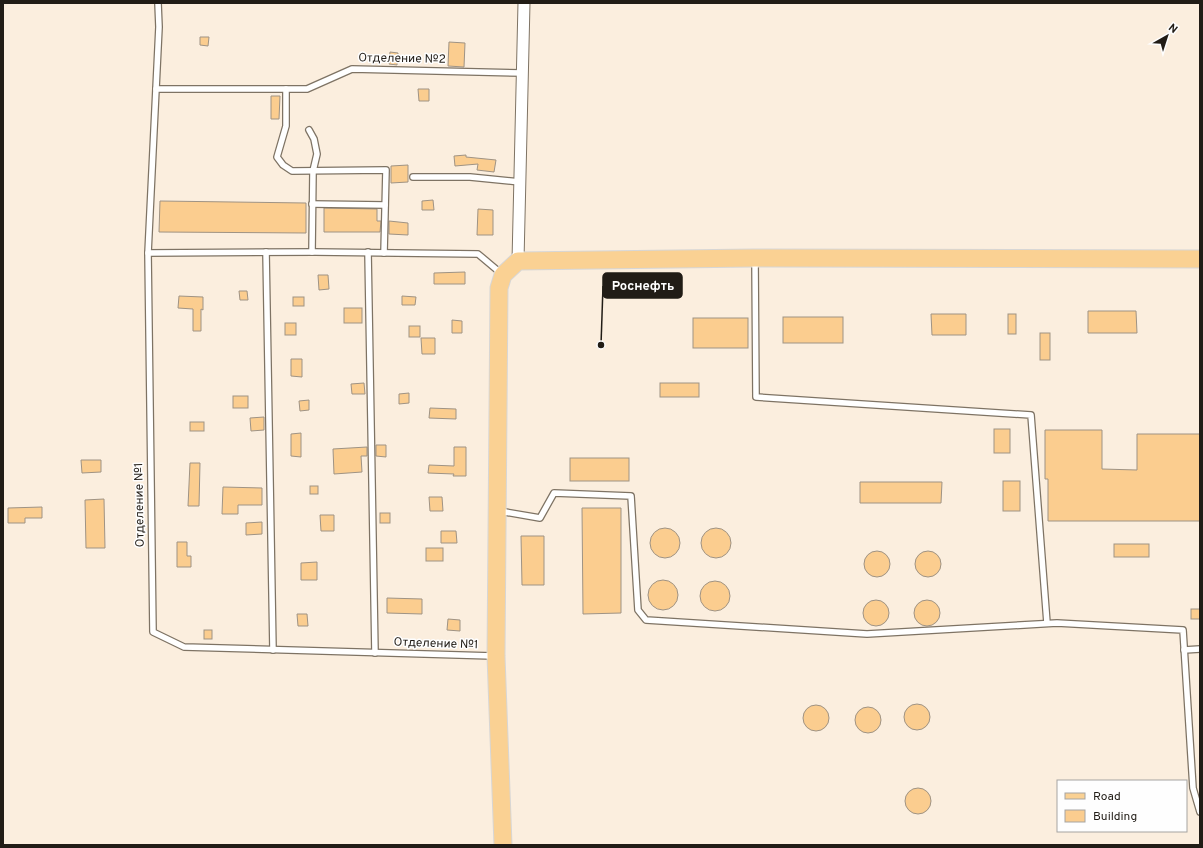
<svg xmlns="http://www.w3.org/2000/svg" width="1203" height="848" viewBox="0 0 1203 848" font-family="Overpass,sans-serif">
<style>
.building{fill:#fbcd8f;stroke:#9f9384}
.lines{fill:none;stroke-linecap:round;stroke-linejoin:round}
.service-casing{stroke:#7e7364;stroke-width:8}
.minor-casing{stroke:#7e7364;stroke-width:13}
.primary-casing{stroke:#d7d6d5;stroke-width:19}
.service{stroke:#fff;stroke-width:5.5}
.minor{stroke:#fff;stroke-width:11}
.primary{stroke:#fad193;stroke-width:17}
.labels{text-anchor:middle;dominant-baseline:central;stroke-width:3;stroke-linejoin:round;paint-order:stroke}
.street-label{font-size:12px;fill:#211c16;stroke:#fefefe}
.leader{fill:none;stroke:#211c16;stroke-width:1.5}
.callout-dot{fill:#211c16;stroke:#fefefe;stroke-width:1.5}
.callout{fill:#211c16;stroke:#211c16;stroke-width:1.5}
.callout-label{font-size:13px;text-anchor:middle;font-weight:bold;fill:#fff}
</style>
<rect width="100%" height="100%" fill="#fbeede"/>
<!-- building -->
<g class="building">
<polygon points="200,37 209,37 208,46 200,45"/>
<polygon points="449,42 465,43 464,67 448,66"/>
<polygon points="390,52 398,53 397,65 389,64"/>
<polygon points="418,89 429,89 429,101 419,101"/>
<polygon points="271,96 280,96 279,119 271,119"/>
<polygon points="466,155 466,157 496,160 494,172 477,170 478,164 455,166 454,156"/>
<polygon points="408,165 408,182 391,183 391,166"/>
<polygon points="433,200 434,210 422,210 422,201"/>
<polygon points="160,201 306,203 306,233 159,232"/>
<polygon points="324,208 377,209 377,221 381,221 380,232 324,232"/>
<polygon points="478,209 493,210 493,235 477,235"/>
<polygon points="389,221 408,223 408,235 389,234"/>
<polygon points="465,272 465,284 434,284 434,273"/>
<polygon points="318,275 328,275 329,289 319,290"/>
<polygon points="239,291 247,291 248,300 240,300"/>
<polygon points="179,296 203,297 203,310 201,309 201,331 193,331 193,309 178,308"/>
<polygon points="402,296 416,297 415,305 402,305"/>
<rect x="293" y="297" width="11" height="9"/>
<rect x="344" y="308" width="18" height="15"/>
<polygon points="1088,311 1136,311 1137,333 1088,333"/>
<polygon points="931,314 966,314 966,335 932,335"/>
<rect x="1008" y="314" width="8" height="20"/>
<rect x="783" y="317" width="60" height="26"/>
<rect x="693" y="318" width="55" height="30"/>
<polygon points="452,320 462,321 462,333 452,333"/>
<rect x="285" y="323" width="11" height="12"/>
<rect x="409" y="326" width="11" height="11"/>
<rect x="1040" y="333" width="10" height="27"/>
<polygon points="421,338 435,338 435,354 422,354"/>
<polygon points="291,359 302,359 302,377 291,376"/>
<polygon points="364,383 365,394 352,394 351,384"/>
<rect x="660" y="383" width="39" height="14"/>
<polygon points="409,393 409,403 399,404 399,394"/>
<rect x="233" y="396" width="15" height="12"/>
<polygon points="309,400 309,410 300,411 299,401"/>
<polygon points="430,408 456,409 456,419 429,418"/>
<polygon points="264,417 264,430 251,431 250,418"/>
<rect x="190" y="422" width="14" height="9"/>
<rect x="994" y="429" width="16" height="24"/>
<polygon points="1045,430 1102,430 1102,469 1137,470 1137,434 1200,434 1200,521 1048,521 1048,479 1045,479"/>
<polygon points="301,433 301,457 291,456 291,434"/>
<polygon points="376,445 386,445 386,457 376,456"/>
<polygon points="367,447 367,456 361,456 362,472 334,474 333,449"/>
<polygon points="454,447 466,447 466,476 453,476 454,474 428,473 429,465 454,466"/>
<rect x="570" y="458" width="59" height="23"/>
<polygon points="81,460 101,460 101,472 82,473"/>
<polygon points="190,463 200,463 199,506 188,506"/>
<rect x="1003" y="481" width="17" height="30"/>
<polygon points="860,482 942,482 941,503 860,503"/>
<rect x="310" y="486" width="8" height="8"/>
<polygon points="223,487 262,488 262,505 238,505 238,514 222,514"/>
<polygon points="429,497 442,497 443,511 430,511"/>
<polygon points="104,499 105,548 86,548 85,500"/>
<polygon points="42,507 42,518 25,518 25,523 8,523 8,508"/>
<polygon points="582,508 621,508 621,613 583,614"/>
<rect x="380" y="513" width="10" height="10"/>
<polygon points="320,515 334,515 334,531 321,531"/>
<polygon points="262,522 262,534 246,535 246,523"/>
<circle cx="716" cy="543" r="15"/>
<circle cx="665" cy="543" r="15"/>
<polygon points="441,531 456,531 457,543 441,543"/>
<polygon points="521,536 544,536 544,585 522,585"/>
<polygon points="177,542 187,542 187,556 191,556 191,567 177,567"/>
<rect x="1114" y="544" width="35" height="13"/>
<rect x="426" y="548" width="17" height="13"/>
<circle cx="877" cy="564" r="13"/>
<circle cx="928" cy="564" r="13"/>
<polygon points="317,562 317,580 301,580 301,563"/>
<circle cx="663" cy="595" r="15"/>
<circle cx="715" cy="596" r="15"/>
<polygon points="387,598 422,599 422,614 387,613"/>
<circle cx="876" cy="613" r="13"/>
<circle cx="927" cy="613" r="13"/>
<rect x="1191" y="609" width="9" height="10"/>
<polygon points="297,614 307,614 308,626 298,626"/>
<polygon points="448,619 460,620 460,631 447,630"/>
<rect x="204" y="630" width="8" height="9"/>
<circle cx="917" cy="717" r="13"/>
<circle cx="816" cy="718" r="13"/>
<circle cx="868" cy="720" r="13"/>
<circle cx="918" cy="801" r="13"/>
</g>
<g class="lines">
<!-- service casing -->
<g class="service-casing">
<g id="service">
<polyline points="158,3 159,27 148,253 153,632 184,647 493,656"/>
<polyline points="156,89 307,89 352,69 523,73"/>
<polyline points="286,89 286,126 277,157 283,165 292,171 386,170 384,253"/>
<polyline points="309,130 314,139 317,154 313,171 312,252"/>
<polyline points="413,177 470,177 520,182"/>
<polyline points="312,204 385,205"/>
<polyline points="266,252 273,650"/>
<polyline points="368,252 375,653"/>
<polyline points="148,253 315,252 478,254 503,275"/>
<polyline points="755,260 756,397 1031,415 1047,623"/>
<polyline points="499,511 540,518 554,493 631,496 638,610 646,620 867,634 1057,623 1183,630 1193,788 1200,812"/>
<polyline points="1184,650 1200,649"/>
</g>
</g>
<!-- minor casing -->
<g class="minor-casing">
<polyline id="minor" points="518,261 524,3"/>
</g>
<!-- primary casing -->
<g class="primary-casing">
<polyline id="primary" points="503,845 496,656 499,288 503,275 518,261 754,258 1200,259"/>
</g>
<!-- service -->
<use href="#service" class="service"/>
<!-- minor -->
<use href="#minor" class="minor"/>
<!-- primary -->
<use href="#primary" class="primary"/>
</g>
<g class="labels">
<!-- street labels -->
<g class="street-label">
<text transform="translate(402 59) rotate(1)">Отделение №2</text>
<text transform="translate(140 505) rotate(-91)">Отделение №1</text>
<text transform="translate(436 644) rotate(2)">Отделение №1</text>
</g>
</g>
<!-- callouts -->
<path class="leader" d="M601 345L603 286"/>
<circle class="callout-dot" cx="601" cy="345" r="4"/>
<rect class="callout" x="603" y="273" width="79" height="25" rx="4"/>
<g class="callout-label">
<text x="643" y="290">Роснефть</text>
</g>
<!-- border -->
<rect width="1203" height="848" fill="none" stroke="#211c16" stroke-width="8"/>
<!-- legend -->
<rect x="1057" y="780" width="130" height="52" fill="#fefefe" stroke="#a6a4a1"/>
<rect x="1065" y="793" width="20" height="6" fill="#fad193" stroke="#a6a4a1"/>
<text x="1093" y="800" font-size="12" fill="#211c16">Road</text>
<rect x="1065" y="810" width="20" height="12" fill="#fbcd8f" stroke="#a6a4a1"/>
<text x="1093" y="820" font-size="12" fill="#211c16">Building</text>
<!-- north arrow -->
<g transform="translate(1167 36) rotate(39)" stroke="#fefefe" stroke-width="3" paint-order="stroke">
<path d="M0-3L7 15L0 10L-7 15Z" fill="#211c16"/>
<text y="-6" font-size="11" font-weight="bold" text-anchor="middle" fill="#211c16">N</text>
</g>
</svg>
